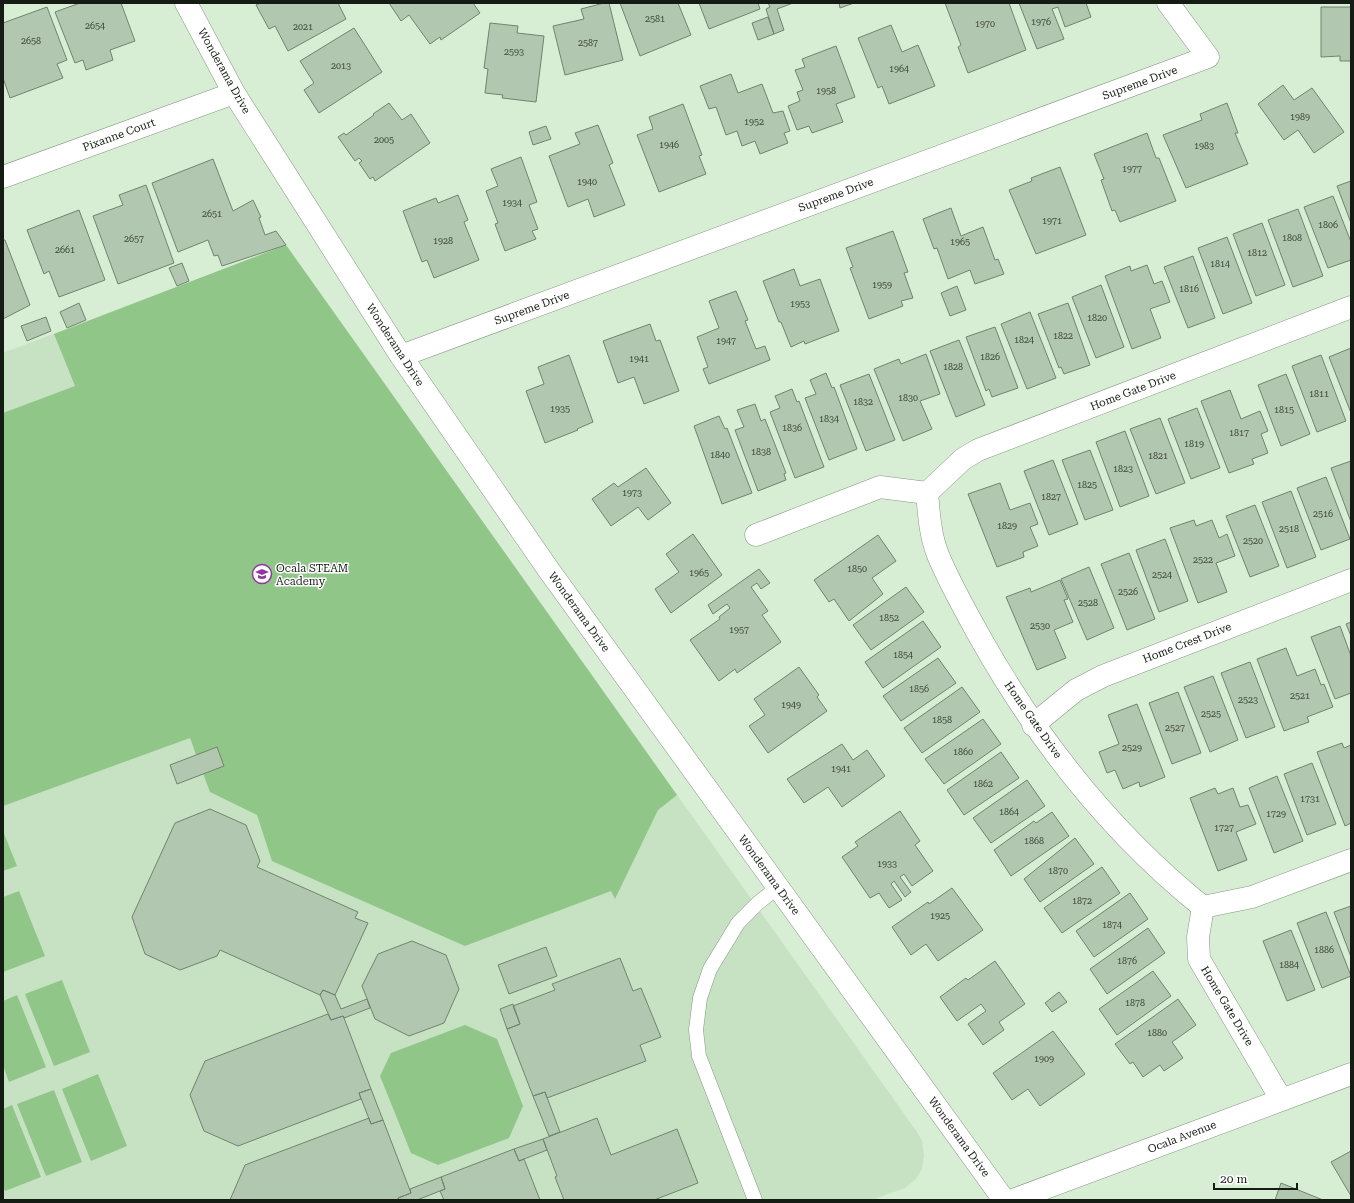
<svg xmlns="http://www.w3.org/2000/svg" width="1354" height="1203" font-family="'Roboto Serif',serif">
<rect width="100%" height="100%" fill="#d7edd4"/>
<path fill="#c7e1c3" d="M286,245L917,1132L922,1141L924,1155L922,1169L916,1179L905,1188L872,1200H3V353Z"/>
<path fill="#90c688" d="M286,245L677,795L658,810L615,899L611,891L465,946L272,861L257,815L210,792L190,738L3,806V413L75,386L54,334Z
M3,831L17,866L3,871Z
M19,891L45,956L3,972V897Z
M62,980L90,1052L54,1066L25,994Z
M17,995L46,1067L9,1082L3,1065V1001Z
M465,1025L497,1039L523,1106L509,1138L438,1165L411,1153L380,1076L391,1053Z
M98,1074L127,1146L91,1161L62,1089Z
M54,1090L82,1162L46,1176L17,1104Z
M12,1105L41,1177L5,1191L3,1187V1109Z"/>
<path fill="#b2c7af" stroke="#71846e" d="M80,3H121L135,41L110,50L113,60L86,70L83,60L75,63L55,12Z
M260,3H338L346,19L288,51L275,26L269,29L256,5Z
M389,3H473L480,13L441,40L440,37L430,44L409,15L401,21Z
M604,3H609L623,60L565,75L553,26L584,19L581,9Z
M620,3H678L691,35L640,56Z
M699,3H758L760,9L709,29Z
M768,3H793L777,9L784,30L774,34L766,9L770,7Z
M839,3H854L840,8Z
M945,3H1009L1026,50L968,73L958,47L961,45Z
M1019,3H1086L1091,17L1065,27L1058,7L1052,9L1064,39L1037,49Z
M47,7L67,60L57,64L63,78L10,98L3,78V23Z
M1321,7H1351V61H1340V56L1321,57Z
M768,17L774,34L758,40L752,23Z
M490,23L518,26L517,33L544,36L536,102L502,98L503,95L485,93L488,69L484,68Z
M891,25L902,52L918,45L935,86L889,104L882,86L878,88L858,38Z
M354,28L382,72L319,113L304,90L314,83L300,61Z
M836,46L855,97L836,104L843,122L812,133L809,126L797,130L788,106L800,101L797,92L803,90L795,70L805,67L802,59Z
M731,74L738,93L762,84L773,113L783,111L790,131L784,133L788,143L760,154L755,141L742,146L737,131L726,135L716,107L709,109L700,86Z
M1283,85L1294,100L1312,88L1344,132L1314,153L1298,130L1284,140L1258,104Z
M389,103L402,120L411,114L430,143L375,181L373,177L370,179L359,163L362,161L359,158L355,161L338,137L344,133L346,135L374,115L373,114Z
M1227,103L1238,133H1235L1248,164L1186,188L1163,135L1202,120L1200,114Z
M683,104L702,155L699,156L706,174L659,192L637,135L653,129L649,117Z
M598,125L613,163L609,165L625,205L594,217L588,199L568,207L549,156L580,144L575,133Z
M546,126L551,139L533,145L529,132Z
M1147,133L1156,158H1159L1176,201L1120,222L1115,210L1112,211L1101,180L1104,179L1094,154Z
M521,157L537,202L529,205L538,229L532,231L536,239L505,251L495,224L498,223L486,191L498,186L491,169Z
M213,159L233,211L253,200L261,217L259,218L265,235L276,231L286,245L222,266L218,255L214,256L208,240L178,252L152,183Z
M1060,167L1086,235L1036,254L1009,190L1032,181L1031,178Z
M1351,181V223L1337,186Z
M146,185L174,263L118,284L93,216L123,205L119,195Z
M458,195L468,220L464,222L479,260L434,278L427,260L422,262L403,211L436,198L438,203Z
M1333,196L1351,242V260L1328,268L1304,207Z
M951,208L961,236L983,227L995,260L998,259L1004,274L975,284L970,270L948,279L937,248L934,249L923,219Z
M1298,209L1323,276L1293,287L1268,220Z
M79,210L105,280L59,297L49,271L44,274L27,230Z
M1262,223L1285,285L1256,296L1233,234Z
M893,231L908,272L904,273L913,298L901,301L903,306L869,319L850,268L853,267L846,248Z
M1227,237L1252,303L1223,314L1198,248Z
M3,240H5L30,305L3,319Z
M1193,256L1215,318L1188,328L1164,267Z
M182,263L189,281L177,286L169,268Z
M1147,265L1154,284L1162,281L1170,302L1150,309L1161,338L1132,349L1105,276L1130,266L1131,271Z
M794,269L800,286L820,279L839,331L805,344L804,341L791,347L781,322H779L763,281Z
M1101,285L1124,347L1096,358L1072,297Z
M957,286L966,310L950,316L941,293Z
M736,291L748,320L745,321L756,349L765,346L770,360L709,384L703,369L708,367L697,337L719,328L709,301Z
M79,303L86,320L67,328L60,312Z
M1068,303L1090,365L1064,374L1061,367L1059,368L1038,314Z
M1030,312L1056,378L1027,389L1001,324Z
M46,317L51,331L27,341L21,326Z
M650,324L656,341L660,340L679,391L644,404L634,377L618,383L603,341Z
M995,327L1018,388L992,397L989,389L986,391L966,337Z
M959,340L985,405L956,417L930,351Z
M1351,348V413L1329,357Z
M926,354L940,394L920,401L932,429L903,441L874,369L899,359L901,364Z
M569,355L593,422L577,429L578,430L545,443L526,391L544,384L538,367Z
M1321,355L1346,421L1317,432L1292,366Z
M826,373L832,388L834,387L857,449L829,460L805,398L816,394L810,380Z
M869,374L895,440L866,451L840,385Z
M1286,374L1310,434L1281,446L1258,385Z
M792,389L797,402L799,401L824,467L795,478L770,412L780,408L775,396Z
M1230,390L1241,419L1260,411L1268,431L1261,434L1268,453L1252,459L1254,464L1229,473L1201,401Z
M755,404L761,421L765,419L786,473L784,474L786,480L758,491L735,430L744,427L737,410Z
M1197,408L1220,468L1191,479L1168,419Z
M719,416L725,429L727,428L752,493L722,504L694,426Z
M1160,418L1185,483L1156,494L1130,429Z
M1125,431L1149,496L1120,507L1096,442Z
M1090,450L1113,510L1085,520L1062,460Z
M1053,460L1078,524L1049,535L1024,471Z
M1351,461V522L1331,468Z
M646,468L671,503L648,520L638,507L611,526L592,499L614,483L618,487Z
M1326,477L1350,539L1321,550L1297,488Z
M1000,483L1010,510L1030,503L1038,524L1030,527L1038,546L1023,552L1024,557L997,567L968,494Z
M1291,491L1316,557L1287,568L1262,502Z
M1255,505L1279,566L1250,577L1226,516Z
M1194,520L1196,526L1212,520L1219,538L1227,534L1235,556L1216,563L1227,592L1198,603L1170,528Z
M693,534L722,575L671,613L655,589L679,572L666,554Z
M878,535L896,561L872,578L883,594L849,621L834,599L829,602L814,580Z
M1165,539L1188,601L1159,612L1136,550Z
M1129,553L1155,619L1127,630L1101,564Z
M1089,567L1114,628L1087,640L1061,579Z
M759,569L770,583L761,589L757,583L751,587L768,611L762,615L781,642L737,673L735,669L719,681L690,640L720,619L719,617L730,608L727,604L713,614L708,605Z
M1060,580L1068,599L1064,600L1073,622L1054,630L1066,658L1037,670L1006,597L1030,588L1031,592Z
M906,587L924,612L871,650L853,625Z
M923,621L941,647L883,688L865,662Z
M1351,622V636L1346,624Z
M1340,626L1351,656V693L1335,699L1311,637Z
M1286,648L1297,676L1315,669L1321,685L1324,684L1333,707L1307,717L1309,722L1284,731L1257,659Z
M938,658L956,683L901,721L883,696Z
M1250,662L1275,727L1246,738L1221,673Z
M799,667L819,695L817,697L827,711L768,753L749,726L765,715L754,699Z
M1213,676L1238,740L1210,752L1184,687Z
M962,687L980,712L922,753L904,728Z
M1178,692L1201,753L1172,764L1149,703Z
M1137,704L1165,777L1140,787L1139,782L1123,789L1115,770L1107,773L1099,752L1119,744L1108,715Z
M983,719L1001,744L944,784L925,759Z
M1342,743L1344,748L1351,745V823L1345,826L1317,752Z
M842,744L853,760L867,750L885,776L842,807L828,787L804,803L787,779Z
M217,747L224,766L177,784L170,765Z
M1001,752L1019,778L964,815L947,790Z
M1312,763L1336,824L1307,835L1284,774Z
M1277,776L1303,841L1274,853L1249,788Z
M1027,780L1045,806L991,843L973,818Z
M1215,788L1218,794L1233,788L1240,807L1248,805L1256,824L1236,832L1247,860L1218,871L1190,798Z
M210,809L246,825L260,861L257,867L358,912L355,918L368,923L335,995L323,990L320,995L220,950L217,956L180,970L145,954L132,917L175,823Z
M900,811L920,841L915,845L933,871L912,886L904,874L900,877L911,892L905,897L894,881L891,884L902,900L889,908L879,893L870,898L842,857L858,846L855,842Z
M1052,812L1069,836L1011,876L994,850L1034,821L1036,823Z
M1075,838L1094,864L1040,902L1024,879Z
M1102,867L1120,893L1062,933L1044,908Z
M952,888L983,930L938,961L926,944L911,955L892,927L928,902L929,904Z
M1130,893L1148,919L1094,957L1076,931Z
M1351,906V957L1334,912Z
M1326,912L1351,976L1322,988L1297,923Z
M1148,928L1165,953L1107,994L1090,969Z
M1291,930L1315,990L1287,1001L1263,941Z
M412,941L446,955L459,989L444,1023L409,1036L375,1019L362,986L378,954Z
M546,947L557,976L509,994L498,965Z
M620,958L633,991L641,988L661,1037L640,1045L646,1061L547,1098L545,1092L533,1096L507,1029L520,1024L513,1006L555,990L552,984Z
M995,961L1025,1004L999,1022L1004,1030L983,1045L968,1024L986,1011L981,1004L957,1021L940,997L966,978L968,980Z
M1153,971L1171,996L1117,1035L1099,1009Z
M323,990L335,995L341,1009L367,999L370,1008L344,1018L343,1016L331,1020L320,995Z
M1059,992L1067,1002L1052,1012L1045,1003Z
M1178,999L1196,1025L1172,1042L1183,1058L1164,1071L1160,1065L1143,1077L1133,1062L1130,1064L1115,1044Z
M513,1004L520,1024L507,1029L500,1009Z
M328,1014L331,1020L343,1016L344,1018L371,1089L359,1093L361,1099L238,1146L204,1131L190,1095L205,1061Z
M1053,1031L1085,1074L1040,1106L1028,1089L1012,1100L993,1073Z
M371,1089L383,1120L371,1124L359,1093Z
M545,1092L560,1132L549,1136L533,1096Z
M369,1118L371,1124L383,1120L411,1193L398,1198L399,1200H230L245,1165Z
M597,1118L611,1155L677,1129L698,1183L654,1200H564L555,1177L557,1176L543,1139Z
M543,1139L547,1150L519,1161L514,1149Z
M514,1149L519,1161L524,1159L540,1200H444L440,1191L445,1189L441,1177Z
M1351,1151V1196L1331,1162Z
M441,1177L445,1189L417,1200H399L398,1198L411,1193L410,1189Z
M1281,1183L1323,1200H1275Z"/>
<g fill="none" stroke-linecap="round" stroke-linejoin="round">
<defs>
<path id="lane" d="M755,1200L699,1056L696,1030L700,998L710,969L738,923L758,903L778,887"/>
<path id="street" d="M186,3L234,93L401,356L548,569L1004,1200
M3,177L234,93
M401,356L1208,57L1168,3
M927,493C929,514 930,535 938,555C950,584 966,612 981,639C1038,740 1112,834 1203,907L1198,937L1199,959L1281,1099
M927,493L963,459L978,450L1351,307
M756,535L880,487L927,493
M1033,725L1076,690L1103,676L1351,580
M1203,907L1252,897L1351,860"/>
<path id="secondary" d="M1013,1200L1351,1074"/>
</defs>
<use href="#lane" stroke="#859982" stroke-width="15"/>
<use href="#street" stroke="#859982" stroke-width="23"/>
<use href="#secondary" stroke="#859982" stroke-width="23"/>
<use href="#lane" stroke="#fff" stroke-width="14"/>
<use href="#street" stroke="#fff" stroke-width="22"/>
<use href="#secondary" stroke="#fff" stroke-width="22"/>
</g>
<defs>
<symbol id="school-ring" viewBox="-11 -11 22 22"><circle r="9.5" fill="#fff" stroke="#9136a1" stroke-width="1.5"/><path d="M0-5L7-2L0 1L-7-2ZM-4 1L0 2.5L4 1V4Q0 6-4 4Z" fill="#9136a1"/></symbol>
</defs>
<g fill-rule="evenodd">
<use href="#school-ring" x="251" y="563" width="22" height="22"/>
</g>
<g text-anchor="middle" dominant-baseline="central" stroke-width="3" stroke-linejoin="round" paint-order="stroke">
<g font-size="9" fill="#3c473a">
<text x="655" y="19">2581</text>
<text x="1041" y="22">1976</text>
<text x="985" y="24">1970</text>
<text x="95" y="26">2654</text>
<text x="303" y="27">2021</text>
<text x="31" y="41">2658</text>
<text x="588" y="43">2587</text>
<text x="514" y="52">2593</text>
<text x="341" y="66">2013</text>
<text x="899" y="69">1964</text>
<text x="826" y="91">1958</text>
<text x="1300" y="117">1989</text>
<text x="754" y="122">1952</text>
<text x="384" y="140">2005</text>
<text x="669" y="145">1946</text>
<text x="1204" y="146">1983</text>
<text x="1132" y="169">1977</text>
<text x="587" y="182">1940</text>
<text x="512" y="203">1934</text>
<text x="212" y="214">2651</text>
<text x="1052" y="221">1971</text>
<text x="1328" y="225">1806</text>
<text x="1292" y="238">1808</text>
<text x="134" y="239">2657</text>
<text x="443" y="241">1928</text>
<text x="960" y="242">1965</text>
<text x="65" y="250">2661</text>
<text x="1257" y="253">1812</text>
<text x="1220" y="264">1814</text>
<text x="882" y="285">1959</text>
<text x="1189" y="289">1816</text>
<text x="800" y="304">1953</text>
<text x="1097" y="318">1820</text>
<text x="1063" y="336">1822</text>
<text x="1024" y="340">1824</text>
<text x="726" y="341">1947</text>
<text x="990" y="357">1826</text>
<text x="639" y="359">1941</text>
<text x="953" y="367">1828</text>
<text x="1319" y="394">1811</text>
<text x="908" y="398">1830</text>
<text x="863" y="402">1832</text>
<text x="560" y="409">1935</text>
<text x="1284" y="410">1815</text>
<text x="829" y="419">1834</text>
<text x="792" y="428">1836</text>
<text x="1239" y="433">1817</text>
<text x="1194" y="444">1819</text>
<text x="761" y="452">1838</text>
<text x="720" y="455">1840</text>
<text x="1158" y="456">1821</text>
<text x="1123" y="469">1823</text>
<text x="1087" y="485">1825</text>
<text x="632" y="493">1973</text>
<text x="1051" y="497">1827</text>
<text x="1323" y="514">2516</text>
<text x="1007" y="526">1829</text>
<text x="1289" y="529">2518</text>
<text x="1253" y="541">2520</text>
<text x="1203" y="560">2522</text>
<text x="857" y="569">1850</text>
<text x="699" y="573">1965</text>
<text x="1162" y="575">2524</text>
<text x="1128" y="592">2526</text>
<text x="1088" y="603">2528</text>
<text x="889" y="618">1852</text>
<text x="1040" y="626">2530</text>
<text x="739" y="630">1957</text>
<text x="903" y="655">1854</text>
<text x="919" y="689">1856</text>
<text x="1300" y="696">2521</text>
<text x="1248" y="700">2523</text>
<text x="791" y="705">1949</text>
<text x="1211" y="714">2525</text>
<text x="942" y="720">1858</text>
<text x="1175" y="728">2527</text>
<text x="1132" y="748">2529</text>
<text x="963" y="752">1860</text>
<text x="841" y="769">1941</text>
<text x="983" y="784">1862</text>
<text x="1310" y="799">1731</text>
<text x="1009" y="812">1864</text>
<text x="1276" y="814">1729</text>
<text x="1224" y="828">1727</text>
<text x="1034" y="841">1868</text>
<text x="887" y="864">1933</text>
<text x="1058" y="871">1870</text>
<text x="1082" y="901">1872</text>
<text x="940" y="916">1925</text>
<text x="1112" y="925">1874</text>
<text x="1324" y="950">1886</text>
<text x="1127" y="961">1876</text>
<text x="1289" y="965">1884</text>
<text x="1135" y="1003">1878</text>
<text x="1157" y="1033">1880</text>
<text x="1044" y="1059">1909</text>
</g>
<g font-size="11" fill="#141c13" stroke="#fff">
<text transform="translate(224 71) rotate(61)">Wonderama Drive</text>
<text transform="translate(1140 83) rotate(-20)">Supreme Drive</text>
<text transform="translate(119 135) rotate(-20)">Pixanne Court</text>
<text transform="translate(836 195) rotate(-20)">Supreme Drive</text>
<text transform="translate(532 308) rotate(-20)">Supreme Drive</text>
<text transform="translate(395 345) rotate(57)">Wonderama Drive</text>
<text transform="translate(1133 391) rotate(-21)">Home Gate Drive</text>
<text transform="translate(579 612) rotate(54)">Wonderama Drive</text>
<text transform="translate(1187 643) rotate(-21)">Home Crest Drive</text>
<text transform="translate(1033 720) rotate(55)">Home Gate Drive</text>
<text transform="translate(769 875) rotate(54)">Wonderama Drive</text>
<text transform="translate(1227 1006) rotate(59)">Home Gate Drive</text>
<text transform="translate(959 1137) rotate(54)">Wonderama Drive</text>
<text transform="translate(1182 1137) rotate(-21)">Ocala Avenue</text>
</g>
<g font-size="11" fill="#141c13" stroke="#fff" text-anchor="start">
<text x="276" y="568">Ocala STEAM<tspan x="276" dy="13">Academy</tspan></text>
</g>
</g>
<rect width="1354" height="1203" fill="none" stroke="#141c13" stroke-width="8"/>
<path d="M1214 1183v6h83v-6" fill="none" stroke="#141c13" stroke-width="2"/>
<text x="1220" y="1183" font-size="12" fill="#141c13" stroke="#ffffff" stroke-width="3" paint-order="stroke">20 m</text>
</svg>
